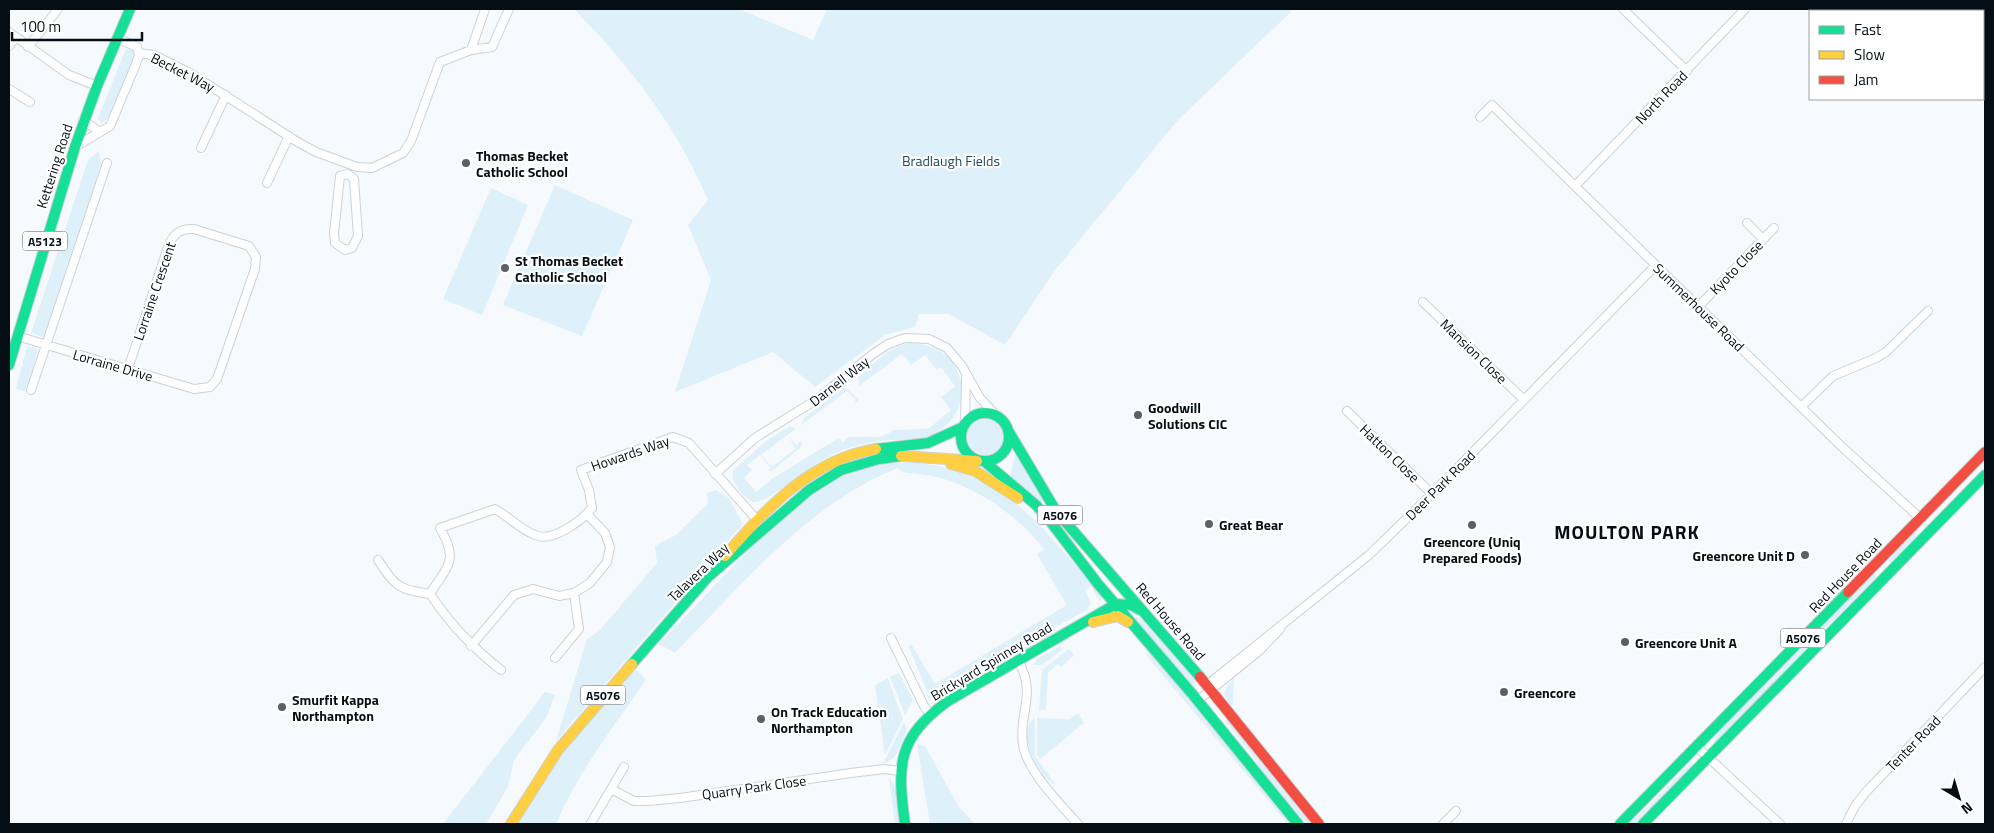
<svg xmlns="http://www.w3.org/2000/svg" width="1994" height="833" font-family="'Titillium Web',sans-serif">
<rect width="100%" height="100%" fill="#f7fafc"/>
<path fill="#def0fa" d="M574,9H739L813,40L827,9H1294L1178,120L1056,269L1005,345L949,314H919L915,327L885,335L815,387L773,352L675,392L711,280L688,225L708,200C700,183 692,165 682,148C654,97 614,50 574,9Z
M126,49L137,51L107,119L101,124L98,118Z
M99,151L101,165L45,338L31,333L88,160Z
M555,185L633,220L582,336L503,305Z
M491,188L528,205L482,315L443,299Z
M911,343C926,344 941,348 951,360C973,388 960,425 927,437C917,441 904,439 893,440C869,441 845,447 824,459C807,468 769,503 753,502C743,496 730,483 733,470L766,441L790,426L795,429L761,455L772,467L795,449L789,436L796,445L802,440L801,447L772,471L768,470L771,468L760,455L747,465L752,470L744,478L756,492L773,478L839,438L843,442L849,437H880L895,430L928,429L951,410L941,397L955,386L941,367L937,370L925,355L911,365L902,354L859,386L858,377C876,362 886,347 911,343Z
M27,346L38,349L27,392L16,389Z
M845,387L859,400L854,404L856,400L847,391L801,425L804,418Z
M967 437a18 18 0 1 1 36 0a18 18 0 1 1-36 0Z
M1016,450L1043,499L1039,503L1010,477Z
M889,463H917L940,466L974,478L993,488L1017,504L1040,525L1102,595L1100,602L1091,586L1085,590L1091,603L1087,610L1028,642L1008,657L928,694L909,647L911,644L935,684L1067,605L1037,554L1044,549C1019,518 983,491 944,479C931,475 916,474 902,472L898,468C809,503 741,586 675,653L659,644L745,554L803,499L840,475Z
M716,490L729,498L743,524L556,741L587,639L599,631L657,563L655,546L676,535L708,503L707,493Z
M1917,530L1913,542L1891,563L1887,560Z
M1874,573L1876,577L1714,744L1717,733Z
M1137,617L1143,621L1195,681L1194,684L1188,682L1134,618Z
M1050,632L1052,634C1031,646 946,708 926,697L979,676L1010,659L1029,643Z
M1060,646L1063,649L1042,665H1033L1037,659Z
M1069,649L1074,655L1061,667L1058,664L1048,672L1046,710H1039L1042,670Z
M1149,653L1187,695L1291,824H1288L1146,655Z
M634,667L646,680C614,726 578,772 556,824H518L558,759Z
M899,673L913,700L905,715L890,677Z
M888,678L903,719L885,755L875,685Z
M1234,678L1233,704L1230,707L1224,694L1227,686Z
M545,692L555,695L546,718L514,760L508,787L486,824H443Z
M1078,713L1084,723L1040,759L1037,755V718L1069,719Z
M1035,718V756L1056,785C1039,778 1014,731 1035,718Z
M1227,719L1312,824H1305L1263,773L1251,753L1225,721Z
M904,722L907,730C900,746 897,766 876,763L884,762Z
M917,744L925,746L959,807L975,824H930Z
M1691,763L1693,765L1635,824H1628L1645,810Z
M889,777C898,787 900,810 898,823L895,824Z"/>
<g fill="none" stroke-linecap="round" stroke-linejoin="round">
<defs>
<path id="street" d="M1623,9L1687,71
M9,32L69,75L97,86
M9,46L16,37
M28,47L58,9
M471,50L485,9
M139,53L154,55L190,73L296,141L316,152L357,167L372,168L403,153L411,141L440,62L471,50L492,47L509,9
M9,89L30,102
M1480,117L1492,105L1840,445L1920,518
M83,120L100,132
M75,147L110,126L136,64L139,55L137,47L117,38
M201,148L226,95
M348,174L354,179L358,236L352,248L345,250L335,243L334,233L340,176Z
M267,183L289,136
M1576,185L1745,9
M1747,223L1763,239
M1423,302L1524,400
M1699,306L1774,228
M17,336L194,389L210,387L217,379L255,269L256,257L249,246L194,229C180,228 173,234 168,247L128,369
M31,390L107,163
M1801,407L1833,376L1876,358L1886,352L1928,311
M1347,411L1432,494
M965,423L966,376
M715,474L755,438L819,398L873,354L888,344L905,338L929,339L947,348L962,366L980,398L997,416
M378,560C396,587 397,589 430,594C448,565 459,561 440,528L495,509C509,517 520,529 535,535C553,543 582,520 592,508L589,490L581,470L673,437L689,443L757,520
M430,594C451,625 472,647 501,670
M891,638L924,706L930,714
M471,646L514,595L533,589L559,596L574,593L590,583L607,562L610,547L605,533L587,514
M555,658L579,629L574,593
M1019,662C1037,696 1018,713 1023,745C1027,771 1061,805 1078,824
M1207,685L1369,555L1432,494L1656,265
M1197,701L1259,651L1280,629
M1696,746L1780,824
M611,789L634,801H648L680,798L851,773L884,769L900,771
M591,823L624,767
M1443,824L1456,811
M1846,824L1855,806L1866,792L1985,667"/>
<path id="fast" d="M9,365L75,147L97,86L130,9
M961 437a24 24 0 1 1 48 0a24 24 0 1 1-48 0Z
M1009,432L1056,511L1200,677
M876,449L928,443L963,427
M985,462L1036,505L1050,521L1098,584L1194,696L1298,824
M632,664L708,577L809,490L841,470L879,459L901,456
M905,824C897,765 897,738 948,701L1116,604L1131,605L1140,610
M1620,824L1848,592
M1643,824L1985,475"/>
<path id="slow" d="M901,456L977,461
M951,464L975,471L1018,498
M725,556C765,509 812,459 876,449
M1093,622L1118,616L1128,622
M511,824L558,750L632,664"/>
<path id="jam" d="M1848,592L1985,452
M1200,677L1319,824"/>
</defs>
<use href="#street" stroke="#ccd2d7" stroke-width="10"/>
<use href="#fast" stroke="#ccd2d7" stroke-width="12"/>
<use href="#slow" stroke="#ccd2d7" stroke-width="12"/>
<use href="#jam" stroke="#ccd2d7" stroke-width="12"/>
<use href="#street" stroke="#fefeff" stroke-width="8"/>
<use href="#fast" stroke="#16e098" stroke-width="10"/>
<use href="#slow" stroke="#ffcf43" stroke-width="10"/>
<use href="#jam" stroke="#f24e42" stroke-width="10"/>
</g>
<g fill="#5a6165" stroke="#fff" stroke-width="2">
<circle cx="466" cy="163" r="5"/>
<circle cx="505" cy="268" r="5"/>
<circle cx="1138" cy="415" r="5"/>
<circle cx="1209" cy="524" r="5"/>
<circle cx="1472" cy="525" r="5"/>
<circle cx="1805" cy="555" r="5"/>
<circle cx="1625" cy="642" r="5"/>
<circle cx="1504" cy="692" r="5"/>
<circle cx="282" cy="707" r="5"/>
<circle cx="761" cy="719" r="5"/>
</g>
<g text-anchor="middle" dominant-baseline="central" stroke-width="4.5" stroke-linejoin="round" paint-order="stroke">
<g fill="#fff" stroke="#50565a" stroke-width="1">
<rect x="22.5" y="231.5" width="45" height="19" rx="4"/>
<rect x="1037.5" y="505.5" width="45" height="19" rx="4"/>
<rect x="1780.5" y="628.5" width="45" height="19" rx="4"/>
<rect x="580.5" y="685.5" width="45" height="19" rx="4"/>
</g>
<g font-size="12" font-weight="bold" fill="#050e14">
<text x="45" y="241">A5123</text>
<text x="1060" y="515">A5076</text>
<text x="1803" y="638">A5076</text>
<text x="603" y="695">A5076</text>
</g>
<g font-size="14" fill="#050e14" stroke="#fff">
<text transform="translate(183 72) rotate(27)">Becket Way</text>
<text transform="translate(1661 97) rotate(-46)">North Road</text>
<text transform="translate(54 166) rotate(-72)">Kettering Road</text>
<text transform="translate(1736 267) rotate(-46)">Kyoto Close</text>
<text transform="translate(154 291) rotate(-71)">Lorraine Crescent</text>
<text transform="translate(1699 307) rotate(44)">Summerhouse Road</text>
<text transform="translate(1474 351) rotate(44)">Mansion Close</text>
<text transform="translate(113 365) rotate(16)">Lorraine Drive</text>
<text transform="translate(839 381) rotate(-38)">Darnell Way</text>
<text transform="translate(630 453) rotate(-19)">Howards Way</text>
<text transform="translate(1390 453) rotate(44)">Hatton Close</text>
<text transform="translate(1440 485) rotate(-45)">Deer Park Road</text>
<text transform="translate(698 572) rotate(-44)">Talavera Way</text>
<text transform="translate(1845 575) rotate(-46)">Red House Road</text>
<text transform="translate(1171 621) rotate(49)">Red House Road</text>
<text transform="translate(991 661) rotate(-31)">Brickyard Spinney Road</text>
<text transform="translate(1913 743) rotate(-46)">Tenter Road</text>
<text transform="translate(754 787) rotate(-8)">Quarry Park Close</text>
</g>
<g font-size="14" font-weight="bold" fill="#050e14" stroke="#fff" text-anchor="start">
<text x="476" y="155">Thomas Becket<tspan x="476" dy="16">Catholic School</tspan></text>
<text x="515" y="260">St Thomas Becket<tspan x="515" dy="16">Catholic School</tspan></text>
<text x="1148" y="407">Goodwill<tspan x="1148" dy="16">Solutions CIC</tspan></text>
<text x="1219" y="524">Great Bear</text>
<text x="1472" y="541" text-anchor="middle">Greencore (Uniq<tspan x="1472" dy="16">Prepared Foods)</tspan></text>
<text x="1795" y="555" text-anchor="end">Greencore Unit D</text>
<text x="1635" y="642">Greencore Unit A</text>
<text x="1514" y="692">Greencore</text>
<text x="292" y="699">Smurfit Kappa<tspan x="292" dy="16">Northampton</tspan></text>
<text x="771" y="711">On Track Education<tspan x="771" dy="16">Northampton</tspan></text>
</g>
<g font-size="14" fill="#22495d" stroke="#fff">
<text x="951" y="160">Bradlaugh Fields</text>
</g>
<g font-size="19" font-weight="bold" letter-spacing="1" fill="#050e14" stroke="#fff">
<text x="1627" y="531">MOULTON PARK</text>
</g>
</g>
<rect width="1994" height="833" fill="none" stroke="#050e14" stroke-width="20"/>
<rect x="1809" y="10" width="175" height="90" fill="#ffffff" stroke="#9b9fa1"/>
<rect x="1819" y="26" width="25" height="8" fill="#16e098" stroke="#9b9fa1"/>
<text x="1854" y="35" font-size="15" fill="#050e14">Fast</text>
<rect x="1819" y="51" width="25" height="8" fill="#ffcf43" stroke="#9b9fa1"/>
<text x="1854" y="60" font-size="15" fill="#050e14">Slow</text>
<rect x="1819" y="76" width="25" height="8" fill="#f24e42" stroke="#9b9fa1"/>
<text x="1854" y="85" font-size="15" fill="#050e14">Jam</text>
<g transform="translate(1959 798) rotate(142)" stroke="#ffffff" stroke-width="4" paint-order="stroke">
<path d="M0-4L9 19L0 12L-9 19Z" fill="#050e14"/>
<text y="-8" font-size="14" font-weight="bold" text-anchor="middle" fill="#050e14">N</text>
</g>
<path d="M12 32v8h130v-8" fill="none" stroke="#050e14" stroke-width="2.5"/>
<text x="20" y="32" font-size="15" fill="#050e14" stroke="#ffffff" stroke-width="4" paint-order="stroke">100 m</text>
</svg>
